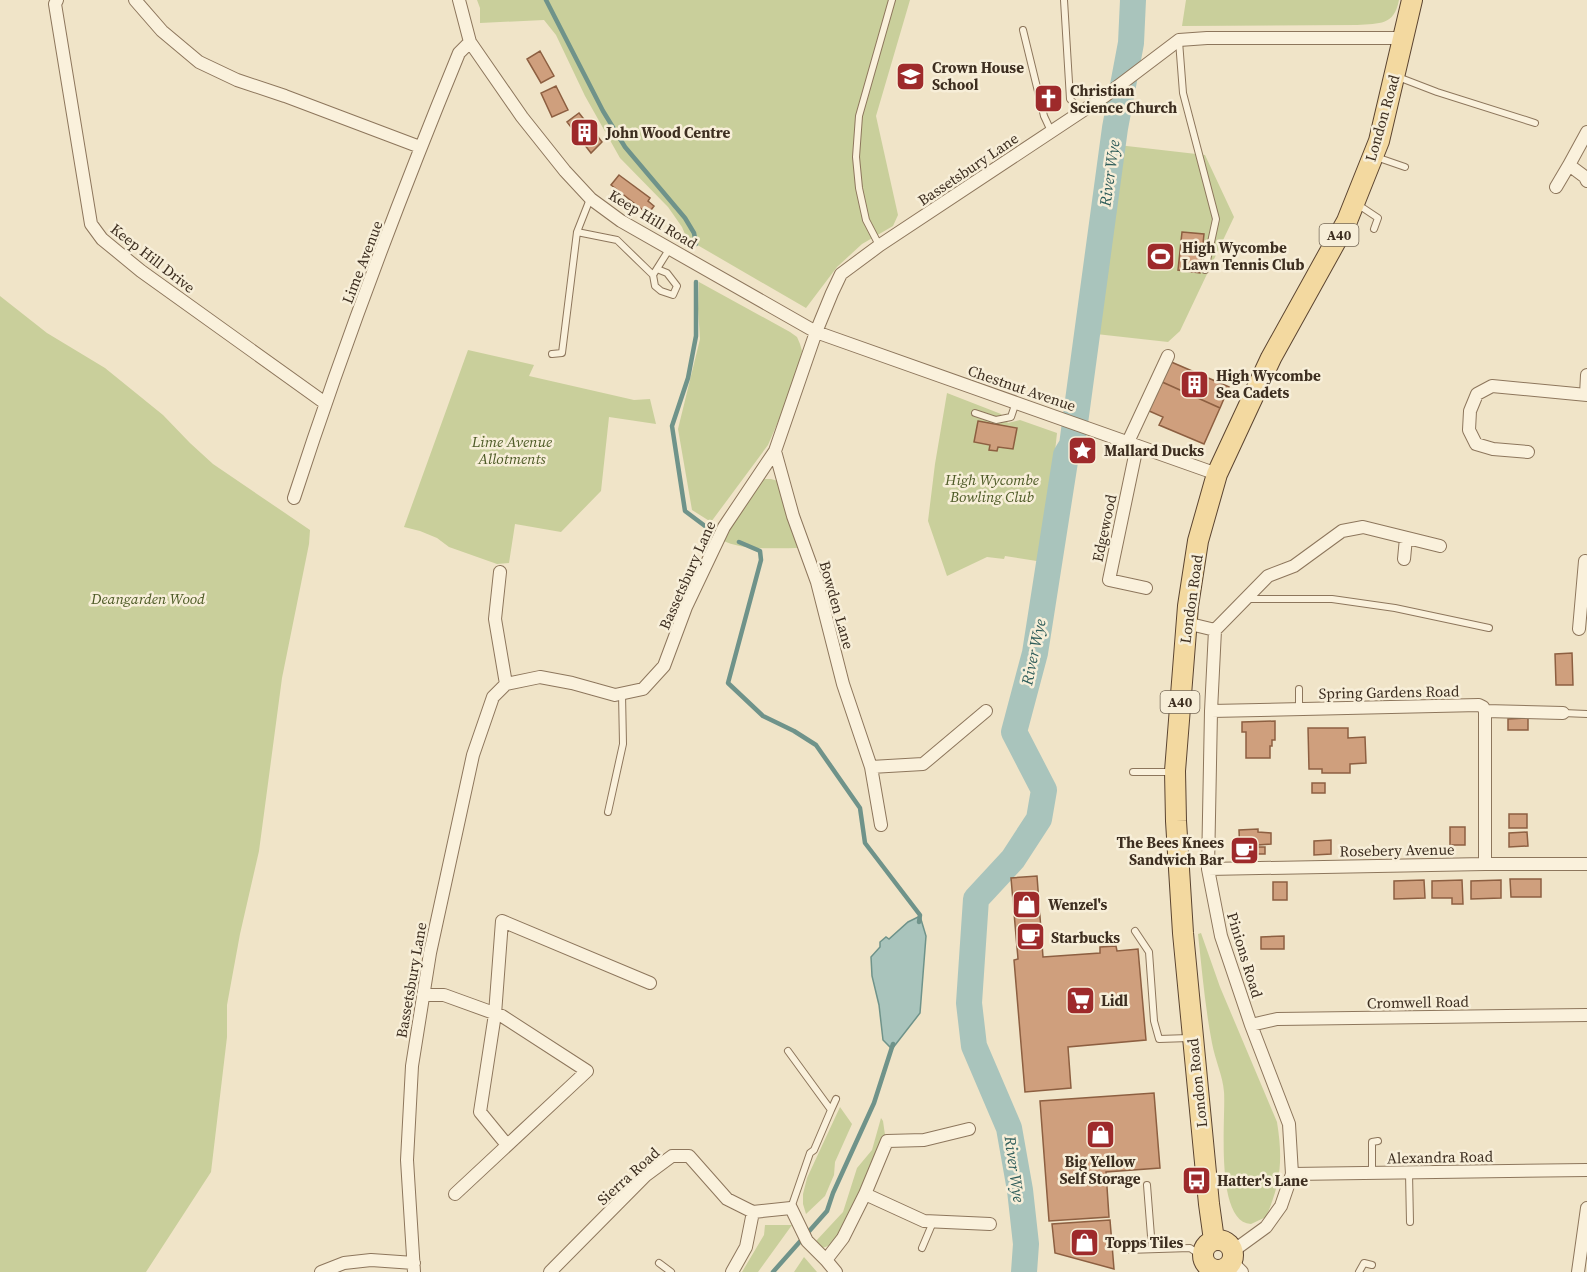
<svg xmlns="http://www.w3.org/2000/svg" width="1587" height="1272" font-family="'Source Serif 4',serif">
<rect width="100%" height="100%" fill="#f0e4c8"/>
<path fill="#c9cf9b" d="M477,0H910L876,116L898,215L893,226L862,244L837,267L806,308L687,239L682,227L668,207L620,158L585,96L556,35L544,20L480,23V8Z
M1186,0H1399C1394,26 1380,23 1357,25L1182,26Z
M1118,145L1205,155L1234,217L1180,331L1168,342L1096,334Z
M699,282L790,332L797,337L800,344L802,351L792,389L768,445L711,522L692,510L678,429L700,339L698,309Z
M0,296L47,333L105,368L163,415L190,443L213,464L310,530L309,544L282,678L259,851L240,934L227,1005V1037L211,1172L146,1272H0Z
M468,350L534,365L529,376L634,400L650,399L656,424L609,417L601,491L561,532L515,524L509,563L497,564L449,547L437,538L420,531L404,527Z
M947,393L1001,414L1008,423L1020,420L1057,433L1043,562L1005,556L1004,559L987,557L947,576L928,521L935,464Z
M763,479H771L778,481L801,548C779,548 741,551 722,540Z
M1201,933L1220,987L1277,1122C1283,1159 1281,1183 1266,1217L1251,1224C1214,1222 1226,1117 1224,1092C1223,1076 1215,1060 1212,1043C1205,1007 1202,970 1198,934Z
M840,1107L852,1124L835,1162L834,1175L825,1196L806,1214L803,1204V1194L807,1178Z
M881,1118L883,1121L886,1142L840,1238C832,1243 826,1250 817,1247L816,1241L843,1212L857,1168L872,1150Z
M765,1225H792L758,1272H742L764,1235Z
M804,1257L817,1272H794Z"/>
<path fill="#a9c4bc" stroke="#6f938a" stroke-width="1.5" d="M920,916L926,936L920,1013L892,1049L883,1040L879,1005L872,976L871,957L880,947V942L886,937L889,939L908,922Z"/>
<g fill="none" stroke-linecap="round" stroke-linejoin="round">
<path stroke="#6f938a" stroke-width="4.5" d="M546,0L603,111L625,147L685,218L694,233L696,244
M696,282V336L688,378L672,426L685,511L705,526L716,531
M739,542L760,551L761,560L728,683L763,716L794,731L816,745L860,808L865,843L920,915L919,922
M773,1272L827,1211L833,1193L874,1103L893,1044"/>
<path stroke="#a9c4bc" stroke-width="26" d="M1024,1272L1026,1244L1020,1190L1009,1128L974,1046L969,1003L976,899L1013,859L1039,819L1044,790L1014,732L1035,653L1066,455L1072,445L1115,128L1131,43L1133,0"/>
</g>
<path fill="#cf9f7d" stroke="#8d5f41" stroke-width="1.5" d="M540,51L554,76L541,83L527,59Z
M556,86L568,110L552,117L541,93Z
M579,113L602,142L591,153L567,122Z
M619,175L650,198L648,201L654,206L648,214L611,185Z
M1182,232L1204,234L1200,273L1178,270Z
M1169,361L1229,387L1220,408L1160,381Z
M1160,381L1220,408L1204,444L1159,425L1163,417L1147,410Z
M978,421L1017,428L1013,449L998,447L997,451L989,450L990,445L974,442Z
M1572,653L1573,685H1556L1555,654Z
M1528,718V730H1508V719Z
M1275,721V740H1272V746H1270V758H1246V732H1242V722Z
M1308,728H1348V738L1365,737L1366,763L1350,764V773H1322V769H1309Z
M1312,783H1325V793H1312Z
M1509,814H1527V828H1509Z
M1450,827H1465V845H1450Z
M1258,829V832L1271,833V844L1258,845V847H1265V854H1240L1239,830Z
M1527,832L1528,846L1509,847V833Z
M1331,840V854L1314,855V841Z
M1037,876L1043,957L1100,953V947L1116,946L1117,951L1138,949L1146,1040L1068,1047L1071,1088L1025,1092L1014,960L1018,959L1011,878Z
M1510,879H1541V897H1511Z
M1424,880L1425,898L1394,899V881Z
M1462,880L1463,904H1452V898H1432V881Z
M1501,880V898L1471,899V881Z
M1273,882H1287V900H1273Z
M1284,936V949H1261V937Z
M1154,1093L1160,1168L1106,1172L1109,1217L1049,1221L1040,1101Z
M1110,1220L1114,1269L1055,1253L1052,1224Z"/>
<g fill="none" stroke-linecap="round" stroke-linejoin="round">
<defs>
<path id="lane" d="M1064,0L1070,99L1081,111
M1023,30L1044,116L1051,131
M1179,41L1183,93L1216,219L1205,270
M1398,77L1437,92L1535,123
M1376,157L1405,167
M1357,204L1378,218L1374,229
M577,232L590,199
M879,245L866,220L859,188L856,157L859,116L892,0
M653,275L655,286L661,291L673,295L677,286L667,273L657,269
M552,354L562,353L577,232L617,240L653,275L670,248
M975,413L996,420L1011,417L1016,402
M1247,599H1332L1395,608L1489,628
M1299,689V709
M1563,713L1587,714
M1133,772H1172
M608,812L623,744L622,694
M1135,931L1149,952L1154,1021L1159,1039L1189,1038
M788,1051L831,1110L814,1150L810,1153L791,1208
M831,1110L836,1099
M1372,1173V1142L1378,1141
M1409,1173L1410,1222
M1147,1185L1152,1249
M922,1248L933,1222
M1127,1250L1190,1248L1203,1257
M659,1263L671,1272
M1359,1272L1364,1263L1372,1265"/>
<path id="street" d="M57,0L55,4L91,224L102,239L141,271L325,403
M135,0L162,31L199,62L237,80L285,96L420,147
M459,0L470,42L522,117L565,171L591,199L621,221L816,332L1217,474
M1587,132L1569,165L1585,177L1587,181
M1556,187L1569,165
M1586,395L1587,375
M1128,442L1168,356
M1137,446L1109,580L1146,588
M775,451L793,516L817,582L843,684L871,767L881,825
M1528,452L1493,449L1476,444L1469,430L1470,411L1477,394L1492,386L1587,395
M294,498C343,347 399,199 459,53L470,42
M1404,559L1406,538
M500,572L495,619L506,684
M1186,623L1215,630
M1579,629L1585,561
M1215,630L1211,711L1208,869L1221,936L1251,1025L1289,1124L1292,1174L1281,1206L1266,1227L1233,1251
M1215,630L1268,576L1294,566L1342,531L1363,527L1440,546
M1211,711L1479,705L1483,707L1485,711V864
M1485,711L1563,713
M871,767L923,764L986,711
M1208,869L1485,864H1587
M423,995H444L502,1016L587,1071L455,1194
M1251,1025L1277,1019L1587,1015
M507,1145L480,1112L495,1014L502,921L650,983
M1292,1174L1587,1170
M865,1194L887,1141L924,1140L969,1129
M826,1260L843,1238L865,1194L924,1221L990,1224
M1232,1262L1242,1272
M321,1272L344,1263L371,1260L414,1263
M414,1272L407,1160L412,1066L430,953L473,755L493,697L506,684L540,677L572,683L615,695L643,689L664,666L686,607L724,527L775,451L816,332L832,293L841,274L880,245L1105,96L1179,40L1207,38H1403
M550,1272L645,1176L672,1156H689L727,1199L753,1212L791,1208L807,1241L826,1260L836,1272
M732,1272L746,1247L753,1212
M1578,1272L1587,1208"/>
<path id="primary" d="M1203 1255a15 15 0 1 1 30 0a15 15 0 1 1-30 0Z
M1214,1240L1209,1204L1183,933L1176,821L1175,771L1188,606L1198,541L1217,474L1271,358L1347,221L1379,141L1412,0"/>
</defs>
<use href="#lane" stroke="#8d765c" stroke-width="8"/>
<use href="#street" stroke="#8d765c" stroke-width="14"/>
<use href="#primary" stroke="#5b4430" stroke-width="22"/>
<use href="#lane" stroke="#faf1dc" stroke-width="6"/>
<use href="#street" stroke="#faf1dc" stroke-width="12"/>
<use href="#primary" stroke="#f3d9a0" stroke-width="20"/>
</g>
<defs>
<symbol id="school-square" viewBox="-11 -11 22 22"><rect x="-9" y="-9" width="18" height="18" rx="4" fill="#9e2a2b" stroke="#f7eed8"/><path d="M0-5L7-2L0 1L-7-2ZM-4 1L0 2.5L4 1V4Q0 6-4 4Z" fill="#fff"/></symbol>
<symbol id="church-square" viewBox="-11 -11 22 22"><rect x="-9" y="-9" width="18" height="18" rx="4" fill="#9e2a2b" stroke="#f7eed8"/><path d="M-1.2-6h2.4v3.5h3.3v2.4h-3.3V6h-2.4V-.1h-3.3v-2.4h3.3Z" fill="#fff"/></symbol>
<symbol id="building-square" viewBox="-11 -11 22 22"><rect x="-9" y="-9" width="18" height="18" rx="4" fill="#9e2a2b" stroke="#f7eed8"/><path d="M-4-6H4V6H1V3H-1V6H-4ZM-2.5-4.3h1.7v1.8h-1.7ZM.8-4.3h1.7v1.8H.8ZM-2.5-1h1.7V.8h-1.7ZM.8-1h1.7V.8H.8Z" fill="#fff"/></symbol>
<symbol id="stadium-square" viewBox="-11 -11 22 22"><rect x="-9" y="-9" width="18" height="18" rx="4" fill="#9e2a2b" stroke="#f7eed8"/><path d="M0-5a6.5 5 0 1 0 0 10a6.5 5 0 1 0 0-10ZM-3.5-1.8h7v3.6h-7Z" fill="#fff"/></symbol>
<symbol id="sight-square" viewBox="-11 -11 22 22"><rect x="-9" y="-9" width="18" height="18" rx="4" fill="#9e2a2b" stroke="#f7eed8"/><path d="M0-6L1.8-2.2L6-1.7L2.9 1.2L3.7 5.4L0 3.3L-3.7 5.4L-2.9 1.2L-6-1.7L-1.8-2.2Z" fill="#fff"/></symbol>
<symbol id="cafe-square" viewBox="-11 -11 22 22"><rect x="-9" y="-9" width="18" height="18" rx="4" fill="#9e2a2b" stroke="#f7eed8"/><path d="M-5.5-4.5H6V0H3Q3 3.5 0 3.5H-2.5Q-5.5 3.5-5.5 0ZM3-3.2v2h1.7v-2ZM-6 4.5H4V6H-6Z" fill="#fff"/></symbol>
<symbol id="shop-square" viewBox="-11 -11 22 22"><rect x="-9" y="-9" width="18" height="18" rx="4" fill="#9e2a2b" stroke="#f7eed8"/><path d="M-5-2.5h2.3a2.7 3.5 0 0 1 5.4 0H5L5.5 6h-11ZM-1.5-2.5h3a1.5 2.3 0 0 0-3 0Z" fill="#fff"/></symbol>
<symbol id="supermarket-square" viewBox="-11 -11 22 22"><rect x="-9" y="-9" width="18" height="18" rx="4" fill="#9e2a2b" stroke="#f7eed8"/><path d="M-6-5.5h2.5l.6 2H6L4.5 2H-2.5L-4.4-4H-6ZM-1.5 3.2a1.3 1.3 0 1 0 .1 0ZM3 3.2a1.3 1.3 0 1 0 .1 0Z" fill="#fff"/></symbol>
<symbol id="bus-square" viewBox="-11 -11 22 22"><rect x="-9" y="-9" width="18" height="18" rx="4" fill="#9e2a2b" stroke="#f7eed8"/><path d="M-5-6H5V4H4V6H2V4H-2V6H-4V4H-5ZM-3.5-4V0h7V-4ZM-3.5 1.2v1.5H-2V1.2ZM2 1.2v1.5H3.5V1.2Z" fill="#fff"/></symbol>
</defs>
<g fill-rule="evenodd">
<use href="#school-square" x="894" y="60" width="33" height="33"/>
<use href="#church-square" x="1032" y="82" width="33" height="33"/>
<use href="#building-square" x="568" y="116" width="33" height="33"/>
<use href="#stadium-square" x="1144" y="240" width="33" height="33"/>
<use href="#building-square" x="1178" y="368" width="33" height="33"/>
<use href="#sight-square" x="1066" y="434" width="33" height="33"/>
<use href="#cafe-square" x="1228" y="834" width="33" height="33"/>
<use href="#shop-square" x="1010" y="888" width="33" height="33"/>
<use href="#cafe-square" x="1014" y="920" width="33" height="33"/>
<use href="#supermarket-square" x="1064" y="984" width="33" height="33"/>
<use href="#shop-square" x="1084" y="1118" width="33" height="33"/>
<use href="#bus-square" x="1180" y="1164" width="33" height="33"/>
<use href="#shop-square" x="1068" y="1226" width="33" height="33"/>
</g>
<g text-anchor="middle" dominant-baseline="central" stroke-width="5" stroke-linejoin="round" paint-order="stroke">
<g fill="#f7eed8" stroke="#756857" stroke-width="1.5">
<rect x="1319.5" y="224" width="39" height="22" rx="4.5"/>
<rect x="1160.5" y="691" width="39" height="22" rx="4.5"/>
</g>
<g font-size="14" font-weight="bold" fill="#3d2e20">
<text x="1339" y="235">A40</text>
<text x="1180" y="702">A40</text>
</g>
<g font-size="15" font-weight="bold" fill="#3d2e20" stroke="#f7eed8" text-anchor="start">
<text x="932" y="67">Crown House<tspan x="932" dy="17">School</tspan></text>
<text x="1070" y="90">Christian<tspan x="1070" dy="17">Science Church</tspan></text>
<text x="606" y="132">John Wood Centre</text>
<text x="1182" y="247">High Wycombe<tspan x="1182" dy="17">Lawn Tennis Club</tspan></text>
<text x="1216" y="375">High Wycombe<tspan x="1216" dy="17">Sea Cadets</tspan></text>
<text x="1104" y="450">Mallard Ducks</text>
<text x="1224" y="842" text-anchor="end">The Bees Knees<tspan x="1224" dy="17">Sandwich Bar</tspan></text>
<text x="1048" y="904">Wenzel's</text>
<text x="1051" y="937">Starbucks</text>
<text x="1101" y="1000">Lidl</text>
<text x="1100" y="1161" text-anchor="middle">Big Yellow<tspan x="1100" dy="17">Self Storage</tspan></text>
<text x="1217" y="1180">Hatter's Lane</text>
<text x="1105" y="1242">Topps Tiles</text>
</g>
<g font-size="15" fill="#3d2e20" stroke="#f7eed8">
<text transform="translate(1382 118) rotate(-74)">London Road</text>
<text transform="translate(968 169) rotate(-34)">Bassetsbury Lane</text>
<text transform="translate(653 219) rotate(31)">Keep Hill Road</text>
<text transform="translate(153 258) rotate(38)">Keep Hill Drive</text>
<text transform="translate(362 262) rotate(-69)">Lime Avenue</text>
<text transform="translate(1022 388) rotate(19)">Chestnut Avenue</text>
<text transform="translate(1104 528) rotate(-78)">Edgewood</text>
<text transform="translate(687 575) rotate(-66)">Bassetsbury Lane</text>
<text transform="translate(1191 599) rotate(-82)">London Road</text>
<text transform="translate(837 605) rotate(74)">Bowden Lane</text>
<text transform="translate(1389 692) rotate(-1)">Spring Gardens Road</text>
<text transform="translate(1397 850) rotate(-1)">Rosebery Avenue</text>
<text transform="translate(1245 955) rotate(73)">Pinions Road</text>
<text transform="translate(411 980) rotate(-80)">Bassetsbury Lane</text>
<text transform="translate(1418 1002) rotate(-1)">Cromwell Road</text>
<text transform="translate(1197 1083) rotate(-96)">London Road</text>
<text transform="translate(1440 1157) rotate(-1)">Alexandra Road</text>
<text transform="translate(628 1176) rotate(-42)">Sierra Road</text>
</g>
<g font-size="15" font-style="italic" fill="#4d5a26" stroke="#f7eed8">
<text x="512" y="441">Lime Avenue<tspan x="512" dy="17">Allotments</tspan></text>
<text x="992" y="479">High Wycombe<tspan x="992" dy="17">Bowling Club</tspan></text>
<text x="148" y="598">Deangarden Wood</text>
</g>
<g font-size="16" font-style="italic" fill="#2f5d5a" stroke="#f7eed8">
<text transform="translate(1109 173) rotate(-82)">River Wye</text>
<text transform="translate(1033 652) rotate(-78)">River Wye</text>
<text transform="translate(1015 1169) rotate(82)">River Wye</text>
</g>
</g>
</svg>
